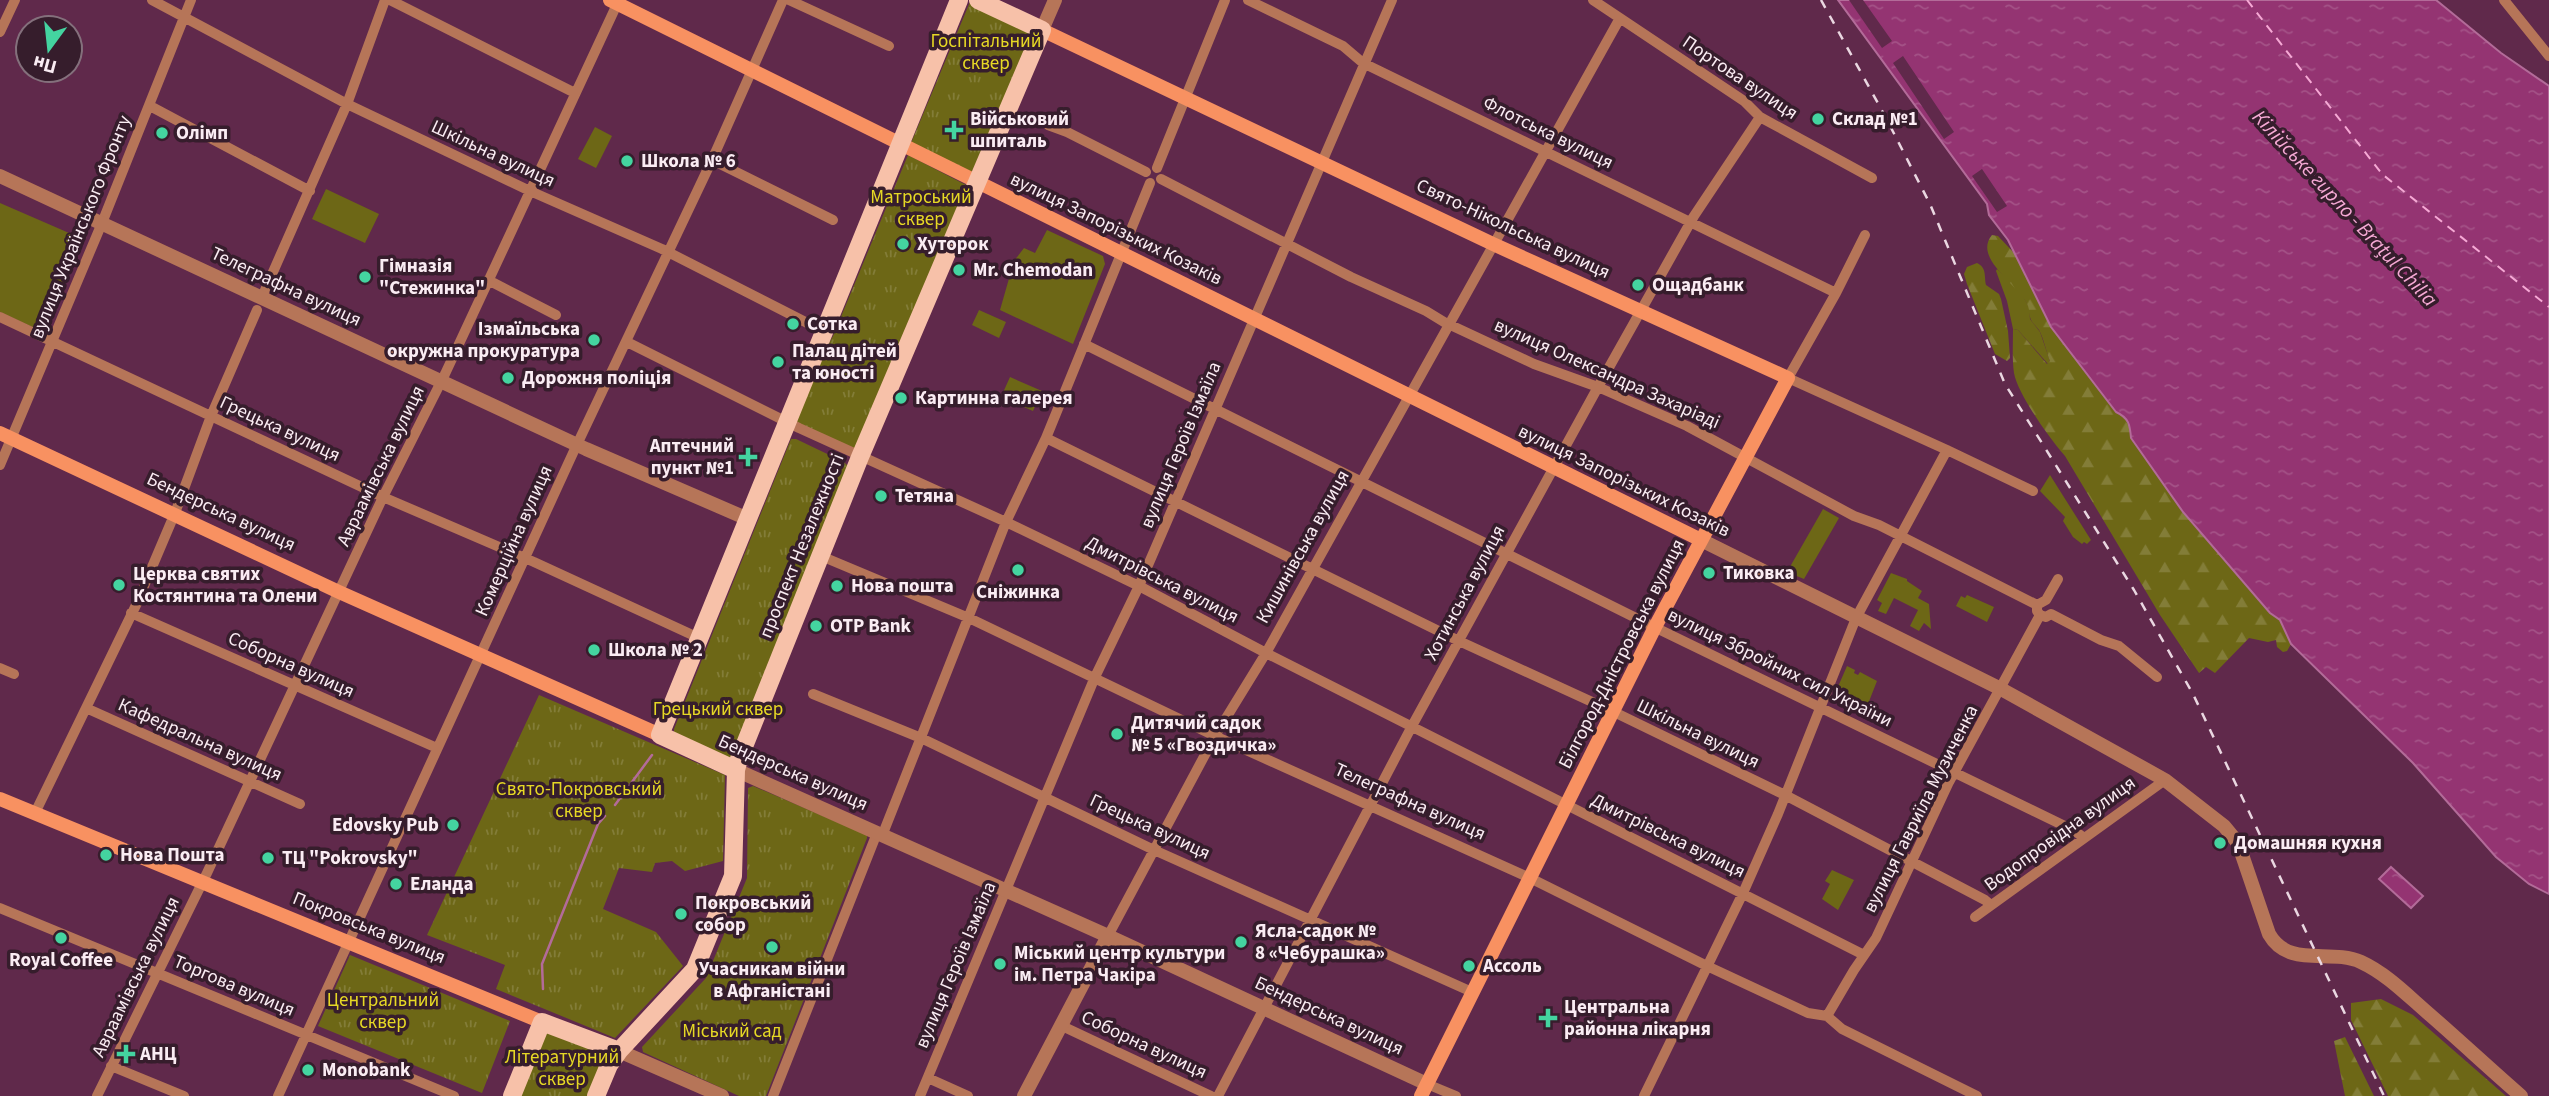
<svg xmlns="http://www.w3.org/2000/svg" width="2549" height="1096" font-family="'Source Sans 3',sans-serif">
<defs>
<pattern id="forest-firs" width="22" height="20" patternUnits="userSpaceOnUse" patternTransform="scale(1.75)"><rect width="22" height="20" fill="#6d6716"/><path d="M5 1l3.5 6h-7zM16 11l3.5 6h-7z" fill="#837d38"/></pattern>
<pattern id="park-tufts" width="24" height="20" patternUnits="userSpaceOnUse" patternTransform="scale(1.75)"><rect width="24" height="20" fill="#6d6716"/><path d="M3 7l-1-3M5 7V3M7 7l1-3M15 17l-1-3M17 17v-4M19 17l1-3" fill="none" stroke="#837d38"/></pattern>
<pattern id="water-ripples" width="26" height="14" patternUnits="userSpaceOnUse" patternTransform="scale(1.75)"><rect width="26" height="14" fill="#943472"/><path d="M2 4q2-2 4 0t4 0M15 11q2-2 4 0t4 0" fill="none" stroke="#a45287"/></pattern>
</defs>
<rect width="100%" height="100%" fill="#60294b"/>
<path fill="#6d6716" d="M595,127L612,136L596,168L578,159Z
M326,189L379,214L365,243L312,219Z
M0,203L76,236L63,267L71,270L43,332L0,312Z
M1047,230L1103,256L1105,264L1073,344L1000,310L1014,261L1024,248L1035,253Z
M1997,269L2020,291L2029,307L2030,319L2040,332L2050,361L2048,364L2018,330L2013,329L2007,301L1996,271Z
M979,310L1006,322L999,338L972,325Z
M1010,377L1042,391L1033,411L1001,397Z
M2050,475L2091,540L2087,544L2084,542L2082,544L2073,537L2063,521L2065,517L2040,491Z
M1823,509L1839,518L1804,579L1787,572Z
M1891,573L1907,579V581L1922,591L1918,598L1929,604L1931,629L1924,623L1919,631L1910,626L1918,610L1894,598L1886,614L1878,611L1882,603L1877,600Z
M1967,595L1994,607L1987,622L1956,606L1961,596L1965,598Z
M1847,666L1855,670L1854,673L1858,675L1860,672L1877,681L1868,704L1837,689Z
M1832,870L1854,880L1838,910L1822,899L1830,884L1825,881Z"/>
<path fill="url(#forest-firs)" d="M1992,235L1998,236L2015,254L2051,327L2116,412C2129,418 2130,425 2131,438L2183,512L2270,612L2280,620L2291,644L2287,651L2283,652L2277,647L2276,640L2268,642L2249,638L2215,673L2206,667L2199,673L2160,615L2065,456C2050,439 2018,395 2014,373C2012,359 2013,343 2013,329L2018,330L2047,364L2050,361C2046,351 2044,339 2039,330C2036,326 2031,322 2030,317C2028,311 2030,312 2028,306C2021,286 1972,259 1992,235Z
M1977,263C1987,268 1984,276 1986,285L1999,294L2001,299L2008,331L2010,358L2007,361L1995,354L1967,284L1964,274L1967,267Z
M2381,999L2413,1015L2506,1096H2388L2351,1020V1003Z
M2345,1037L2374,1096H2345L2334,1041Z"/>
<path fill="url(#park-tufts)" d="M970,2L1031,31V37L972,172L911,143Z
M908,155L966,185L860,457L786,422L833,336Z
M791,439H796L844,462L849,467L732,758L727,757L674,732V729Z
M539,695L725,775L723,861L685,871L672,861L655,863L652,872L619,868L603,909L656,932L683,966L615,1038L496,989L505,965L427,935Z
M753,786L867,835V838L766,1096H739L643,1052L642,1047L706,978L747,878L748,788Z
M350,955L510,1021L482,1093L318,1026Z
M546,1031L608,1054L589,1096H520Z"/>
<path fill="url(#water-ripples)" stroke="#b36b99" stroke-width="2" d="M1838,0H2436L2501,53L2549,86V894L2529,884L2496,857L2413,763L2291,644L2280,620L2270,613L2183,512L2131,438C2130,425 2129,418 2116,412L2051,327L2008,240L1989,215L1987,204Z
M2391,867L2423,896L2411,908L2379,879Z"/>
<path fill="#60294b" d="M1849,0H1863L1892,41L1882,48Z
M1903,56L1954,132L1944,139L1893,63Z
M1982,169L2007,206L1997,212L1972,176Z"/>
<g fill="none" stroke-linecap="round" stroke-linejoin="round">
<path stroke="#b36b99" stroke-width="2.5" d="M615,805L652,755
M543,989L542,964L598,824L605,816"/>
<path stroke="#f6a9d5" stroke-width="2" stroke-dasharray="9 7" stroke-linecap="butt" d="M2247,0L2382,174L2549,307"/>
<path stroke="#b67558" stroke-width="10" d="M152,0L347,104L530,191L662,249L823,331
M390,0L575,93
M789,0L889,46
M1248,0L1343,46L1363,63L1836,293
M1593,0L1744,101L1760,117L1872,178
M2504,0L2549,56
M0,32L15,0
M150,106L310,191
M1048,125L1067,132L1146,172
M712,160L833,220
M1157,168L1225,0
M1161,179L1351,277L1426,311L1444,322L1534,364L1598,387L1687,426L1854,516L1879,525L2037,605
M1865,235L1836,293L1788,378L1947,450L2033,491
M488,280L556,315
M262,297L347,104L385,0
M0,317L383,497L534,562L699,638
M627,342L799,428L1006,522L1139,586L1266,653L1864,955
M1084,344L1646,623L2075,831L2084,838
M1046,438L1459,641L1614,712L1785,795L1985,900L1991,905
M0,465L102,223L191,0
M821,556L969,618L1215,736L1530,878L1707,966L1808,1013L1827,1016L1842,1029L1977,1096
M2058,579L2046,600L2037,605V611L2040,615L2046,617L2051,614L2101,640L2119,646L2157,677
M144,586L175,513L211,416L257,310
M131,613L437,748
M0,668L14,674
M813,694L921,738L1154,850L1472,992
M86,708L300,804
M35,813L138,601
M882,836L1006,522L1046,438L1150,183
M0,908L454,1096
M1975,917L2165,780
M1108,936L1215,736L1266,653L1620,18
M1827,1016L1854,970L1876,938L1949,782L2040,615
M1062,1026L1211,1096
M111,1066L184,1096
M928,1078L968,1096
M1427,1084L1456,1096
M97,1096L207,873L383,497L445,374L619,0
M278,1096L573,453L712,160L783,0
M773,1096L877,833
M920,1096L1095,677L1139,586L1392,0
M1218,1096L1412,726L1598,387L1694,216L1760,117
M1644,1096L1743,893L1778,814L1856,618L1947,450"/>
<path stroke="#b67558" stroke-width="14" d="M1042,30L1055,0
M0,176L586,449L748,519
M1701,540L2001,689L2165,780L2224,826L2238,843L2269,934C2289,969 2330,948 2361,962C2387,974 2408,996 2429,1014C2460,1041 2490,1069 2521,1096
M736,770L1108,936L1427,1084
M619,1051L722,1096
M1024,1096L1108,936"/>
<path stroke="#f89161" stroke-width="14" d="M610,0L1701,540
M1042,30L1493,244L1788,378L1655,627L1421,1096
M0,433L339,592L660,735
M0,799L542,1022"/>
<path stroke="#f7c1a9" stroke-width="18" d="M736,770L660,735L959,0
M512,1096L542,1022L619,1051
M596,1096L609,1065L619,1051L695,969L733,876L736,770L739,759L860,457L1042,30L978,0"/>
<path stroke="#ead7e1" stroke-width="2.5" stroke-dasharray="9 9" stroke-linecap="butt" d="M1821,0L1885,116L1930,204L2005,384L2134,590L2193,694L2384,1096"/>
</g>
<g fill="#44d4a0" stroke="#361d2c" stroke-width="2.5">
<circle cx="1818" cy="119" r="7"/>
<path d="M950.5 119.5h7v7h7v7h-7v7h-7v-7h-7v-7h7z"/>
<circle cx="162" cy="133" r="7"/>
<circle cx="627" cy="161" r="7"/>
<circle cx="903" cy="244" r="7"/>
<circle cx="959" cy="270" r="7"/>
<circle cx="365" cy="277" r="7"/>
<circle cx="1638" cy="285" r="7"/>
<circle cx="793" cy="324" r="7"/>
<circle cx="594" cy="340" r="7"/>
<circle cx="778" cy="362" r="7"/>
<circle cx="508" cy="378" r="7"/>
<circle cx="901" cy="398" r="7"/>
<path d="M744.5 446.5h7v7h7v7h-7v7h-7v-7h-7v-7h7z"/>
<circle cx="881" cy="496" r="7"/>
<circle cx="1018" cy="570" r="7"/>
<circle cx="1709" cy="573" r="7"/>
<circle cx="119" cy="585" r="7"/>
<circle cx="837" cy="586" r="7"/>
<circle cx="816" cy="626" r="7"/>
<circle cx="594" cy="650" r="7"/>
<circle cx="1117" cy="734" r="7"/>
<circle cx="453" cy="825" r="7"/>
<circle cx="2220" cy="843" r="7"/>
<circle cx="106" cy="855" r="7"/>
<circle cx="268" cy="858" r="7"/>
<circle cx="396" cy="884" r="7"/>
<circle cx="681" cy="914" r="7"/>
<circle cx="61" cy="938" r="7"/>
<circle cx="1241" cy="942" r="7"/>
<circle cx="772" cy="947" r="7"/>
<circle cx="1000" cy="964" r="7"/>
<circle cx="1469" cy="966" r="7"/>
<path d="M1544.5 1007.5h7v7h7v7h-7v7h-7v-7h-7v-7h7z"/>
<path d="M122.5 1043.5h7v7h7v7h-7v7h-7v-7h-7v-7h7z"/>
<circle cx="308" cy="1070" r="7"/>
</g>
<g text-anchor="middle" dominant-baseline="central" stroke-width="7" stroke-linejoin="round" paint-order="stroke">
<g font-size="19" fill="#e6d825" stroke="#361d2c">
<text x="986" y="41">Госпітальний<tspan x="986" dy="22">сквер</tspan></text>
<text x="921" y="197">Матроський<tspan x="921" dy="22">сквер</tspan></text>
<text x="718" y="709">Грецький сквер</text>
<text x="579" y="789">Свято-Покровський<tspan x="579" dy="22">сквер</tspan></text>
<text x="383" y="1000">Центральний<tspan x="383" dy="22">сквер</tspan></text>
<text x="732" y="1031">Міський сад</text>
<text x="562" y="1057">Літературний<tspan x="562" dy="22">сквер</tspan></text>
</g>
<g font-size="19" fill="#faecf3" stroke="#361d2c">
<text transform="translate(1740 78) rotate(34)">Портова вулиця</text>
<text transform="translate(1548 133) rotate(26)">Флотська вулиця</text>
<text transform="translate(493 154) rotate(25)">Шкільна вулиця</text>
<text transform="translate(81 227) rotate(-68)">вулиця Українського Фронту</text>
<text transform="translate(1116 229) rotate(26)">вулиця Запорізьких Козаків</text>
<text transform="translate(1513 229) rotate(25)">Свято-Нікольська вулиця</text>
<text transform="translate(286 287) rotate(25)">Телеграфна вулиця</text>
<text transform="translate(1607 374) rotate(24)">вулиця Олександра Захаріаді</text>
<text transform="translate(280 429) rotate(25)">Грецька вулиця</text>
<text transform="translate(1181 445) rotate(-67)">вулиця Героїв Ізмаїла</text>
<text transform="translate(381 466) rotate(-64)">Авраамівська вулиця</text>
<text transform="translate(1624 481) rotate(26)">вулиця Запорізьких Козаків</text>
<text transform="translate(221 512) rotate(25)">Бендерська вулиця</text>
<text transform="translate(514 541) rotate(-66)">Комерційна вулиця</text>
<text transform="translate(802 546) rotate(-68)">проспект Незалежності</text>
<text transform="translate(1303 547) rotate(-61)">Кишинівська вулиця</text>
<text transform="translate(1162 580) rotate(27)">Дмитрівська вулиця</text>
<text transform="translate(1465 593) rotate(-62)">Хотинська вулиця</text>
<text transform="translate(1622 654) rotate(-63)">Білгород-Дністровська вулиця</text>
<text transform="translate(291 665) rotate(24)">Соборна вулиця</text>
<text transform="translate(1780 668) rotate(26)">вулиця Збройних сил України</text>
<text transform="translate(1698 734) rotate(26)">Шкільна вулиця</text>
<text transform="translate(200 740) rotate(24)">Кафедральна вулиця</text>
<text transform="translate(793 773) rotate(24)">Бендерська вулиця</text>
<text transform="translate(1410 802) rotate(24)">Телеграфна вулиця</text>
<text transform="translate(1921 809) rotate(-63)">вулиця Гавриїла Музиченка</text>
<text transform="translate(1150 827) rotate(25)">Грецька вулиця</text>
<text transform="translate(2060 834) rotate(-36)">Водопровідна вулиця</text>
<text transform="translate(1668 836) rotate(26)">Дмитрівська вулиця</text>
<text transform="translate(369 928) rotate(22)">Покровська вулиця</text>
<text transform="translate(956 965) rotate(-67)">вулиця Героїв Ізмаїла</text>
<text transform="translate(136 977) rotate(-64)">Авраамівська вулиця</text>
<text transform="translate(234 986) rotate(23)">Торгова вулиця</text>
<text transform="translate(1329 1016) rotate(25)">Бендерська вулиця</text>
<text transform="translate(1144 1045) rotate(25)">Соборна вулиця</text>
</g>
<g font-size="19" font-weight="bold" fill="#faecf3" stroke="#361d2c" text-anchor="start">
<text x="970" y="119">Військовий<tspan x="970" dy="22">шпиталь</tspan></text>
<text x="1832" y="119">Склад №1</text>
<text x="176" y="133">Олімп</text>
<text x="641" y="161">Школа № 6</text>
<text x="917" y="244">Хуторок</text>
<text x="379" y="266">Гімназія<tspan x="379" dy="22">"Стежинка"</tspan></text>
<text x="973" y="270">Mr. Chemodan</text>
<text x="1652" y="285">Ощадбанк</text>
<text x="807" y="324">Сотка</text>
<text x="580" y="329" text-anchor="end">Ізмаїльська<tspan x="580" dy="22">окружна прокуратура</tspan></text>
<text x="792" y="351">Палац дітей<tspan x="792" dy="22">та юності</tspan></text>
<text x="522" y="378">Дорожня поліція</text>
<text x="915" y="398">Картинна галерея</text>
<text x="734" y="446" text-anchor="end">Аптечний<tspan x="734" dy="22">пункт №1</tspan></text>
<text x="895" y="496">Тетяна</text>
<text x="1723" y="573">Тиковка</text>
<text x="133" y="574">Церква святих<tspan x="133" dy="22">Костянтина та Олени</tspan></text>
<text x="851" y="586">Нова пошта</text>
<text x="1018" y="592" text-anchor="middle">Сніжинка</text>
<text x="830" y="626">OTP Bank</text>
<text x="608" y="650">Школа № 2</text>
<text x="1131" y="723">Дитячий садок<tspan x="1131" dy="22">№ 5 «Гвоздичка»</tspan></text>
<text x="439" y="825" text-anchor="end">Edovsky Pub</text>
<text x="2234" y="843">Домашняя кухня</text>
<text x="120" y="855">Нова Пошта</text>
<text x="282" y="858">ТЦ "Pokrovsky"</text>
<text x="410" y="884">Еланда</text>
<text x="695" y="903">Покровський<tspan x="695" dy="22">собор</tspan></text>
<text x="1255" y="931">Ясла-садок №<tspan x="1255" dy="22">8 «Чебурашка»</tspan></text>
<text x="1014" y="953">Міський центр культури<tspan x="1014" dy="22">ім. Петра Чакіра</tspan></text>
<text x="61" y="960" text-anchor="middle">Royal Coffee</text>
<text x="1483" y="966">Ассоль</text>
<text x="772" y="969" text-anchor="middle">Учасникам війни<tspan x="772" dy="22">в Афганістані</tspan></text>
<text x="1564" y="1007">Центральна<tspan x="1564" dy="22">районна лікарня</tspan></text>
<text x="140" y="1054">АНЦ</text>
<text x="322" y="1070">Monobank</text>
</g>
<g font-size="21" font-style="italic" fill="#f6a9d5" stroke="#361d2c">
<text transform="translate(2345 208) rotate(47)">Кілійське гирло - Brațul Chilia</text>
</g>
</g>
<g transform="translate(49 49) rotate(195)"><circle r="33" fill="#361d2c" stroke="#84707c" stroke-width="2"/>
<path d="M0-5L12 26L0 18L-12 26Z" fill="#44d4a0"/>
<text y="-10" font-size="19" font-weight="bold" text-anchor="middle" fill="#faecf3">Пн</text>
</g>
</svg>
